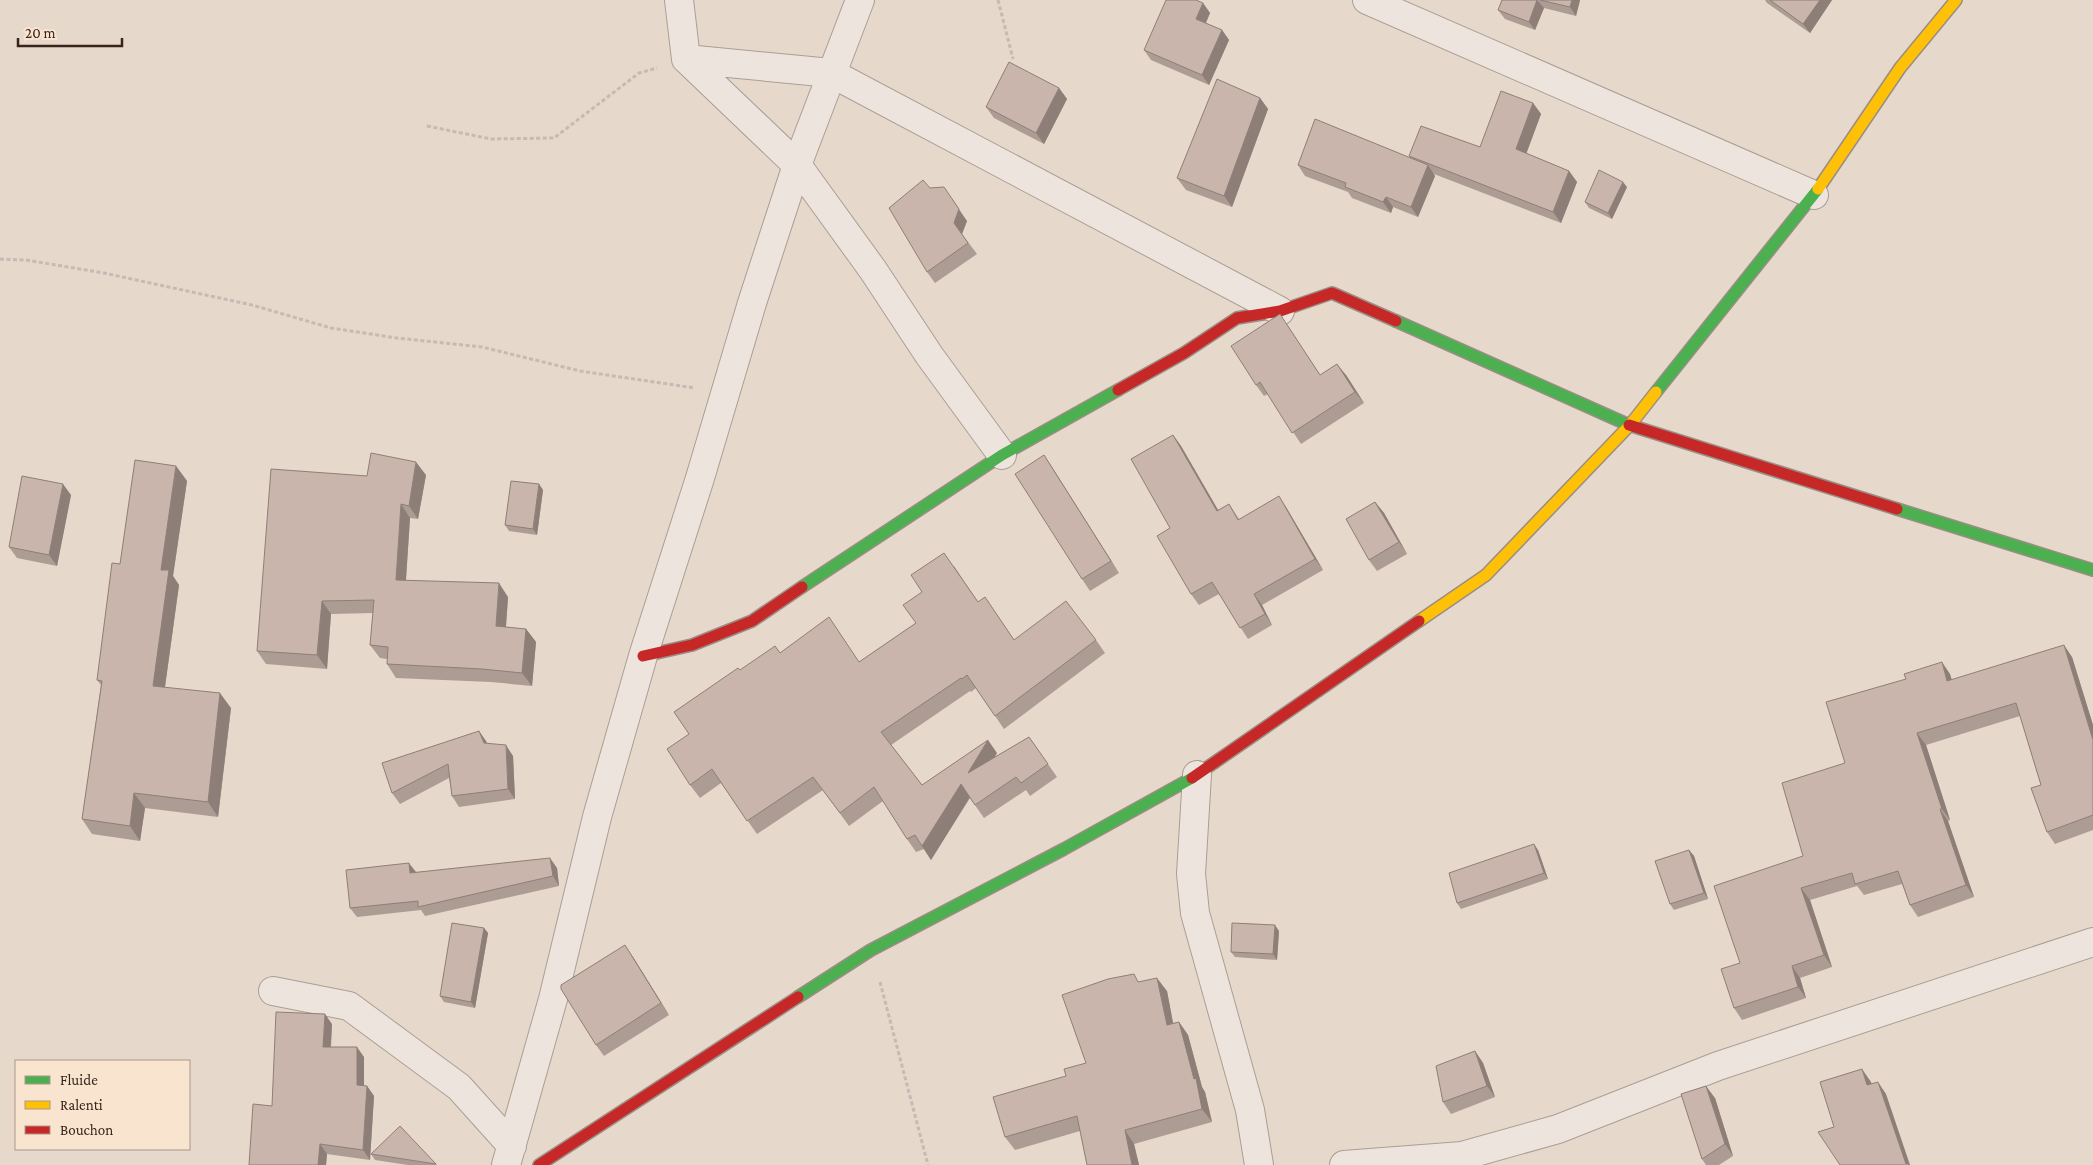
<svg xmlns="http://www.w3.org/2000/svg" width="2093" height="1165" font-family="'Crimson Pro',serif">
<rect width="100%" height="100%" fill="#e6d8ca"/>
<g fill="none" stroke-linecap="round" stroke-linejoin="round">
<defs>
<path id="street" d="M679,0L686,59L797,165L873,270L929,355L1002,455
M1367,0L1814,195
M686,59L831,73L1280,311
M1197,775L1191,874L1195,913L1250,1110L1259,1165
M273,991L349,1006L459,1087L512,1146
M506,1165L553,999L597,817L643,656L700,478L752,303L797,165L860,0
M1344,1165L1462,1156L1558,1129L1718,1066L2093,942"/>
<path id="fast" d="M1396,321L1629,425
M1656,392L1818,189
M1897,509L2093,570
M802,587L1002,455L1118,390
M798,997L871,950L1064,849L1192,778"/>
<path id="slow" d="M1818,189L1900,68L1956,0
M1419,621L1486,575L1630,425L1656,392"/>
<path id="jam" d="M1118,390L1184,353L1237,318L1280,311L1332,293L1396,321
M1629,425L1897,509
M643,656L692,645L752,621L802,587
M1192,778L1419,621
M539,1165L798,997"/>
</defs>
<use href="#street" stroke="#ab9e94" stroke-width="30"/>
<use href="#fast" stroke="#9a8d84" stroke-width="14"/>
<use href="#slow" stroke="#9a8d84" stroke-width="14"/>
<use href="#jam" stroke="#9a8d84" stroke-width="14"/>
<path stroke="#c5bbb4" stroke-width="3" stroke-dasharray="4 2.5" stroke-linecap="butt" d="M998,0L1013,59
M427,126L491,139L554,138L639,73L657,68
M0,259L26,260L104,273L252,305L331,328L397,338L482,347L580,371L695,388
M880,982L928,1165"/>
<use href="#street" stroke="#ede5dd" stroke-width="28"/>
<use href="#fast" stroke="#4caf50" stroke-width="11"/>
<use href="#slow" stroke="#ffc107" stroke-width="11"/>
<use href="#jam" stroke="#c62828" stroke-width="11"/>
</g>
<path fill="#ad9c93" d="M1502,0H1580L1576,16L1544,8L1535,30L1505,19L1498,10Z
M1765,0H1832L1810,33L1767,3Z
M1203,3L1210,13L1206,23L1222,30L1229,40L1209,85L1151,60L1144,50Z
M1059,88L1067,99L1044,144L994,118L986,107Z
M1260,98L1268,109L1232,207L1186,190L1177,178Z
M1533,103L1541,114L1526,153L1569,171L1577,182L1561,223L1434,174L1435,176L1418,217L1393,207L1391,213L1352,198L1348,192L1305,176L1298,165L1409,157L1480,147Z
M1627,187L1612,219L1589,208L1585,202Z
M930,188L967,221L962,234L977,254L935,283L927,272Z
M1288,326L1320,375H1346L1364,403L1301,444L1268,394L1264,396L1256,385Z
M1173,435L1181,446L1218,510L1229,504L1239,519L1286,507L1323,570L1262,605L1272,625L1248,639L1219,594L1199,605L1191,594L1170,528Z
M1044,455L1119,573L1090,591L1082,579Z
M176,466L187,481L173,576L179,585L165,687L231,708L218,817L145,808L140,841L92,834L82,819L101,685L97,680L120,564Z
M426,475L418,519L410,518L406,580L508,597L506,627L526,629L536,642L532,686L491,682L396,678L387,664V659L380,658L370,645L373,613L331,614L327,669L266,664L257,651L367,476Z
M539,484L543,490L537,535L509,531L505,525Z
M71,495L57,566L17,558L9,547Z
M1375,502L1384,513L1407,554L1377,571L1369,560Z
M954,566L978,602L985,597L1014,640H1096L1105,653L1004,729L976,688L971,692L970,691L891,745L922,785L997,753L994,758L1029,737L1057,777L1030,796L1026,790L984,818L970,798L931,860L924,849L916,852L907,839L883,801L849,826L823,790L757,834L721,783L700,798L690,785L689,734L780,652L859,662L916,623L922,592Z
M2072,657L2093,725V830L2055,844L2047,832L2041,785L2020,716L1926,745L1950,820L1948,821L1974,897L1918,917L1910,905L1902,884L1864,895L1857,886L1810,900L1832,967L1800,978L1806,998L1742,1020L1734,1008L1740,963L1803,856L1845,763L1950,674L1952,680Z
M479,731L487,743L513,756L515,799L459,807L452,796L449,778L400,804L392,793Z
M1538,850L1548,879L1461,909L1457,903Z
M1689,850L1694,856L1708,899L1674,910L1670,904Z
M557,868L559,886L425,916L421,910L357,917L350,908L416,872Z
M484,928L488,933L475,1008L444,1002L440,996Z
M1279,931L1277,960L1235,957L1231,952Z
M633,957L669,1015L604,1056L596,1045Z
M1139,982L1167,991L1173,1023L1179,1022L1188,1035L1202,1087L1205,1092L1212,1122L1134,1144L1139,1165H1087L1080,1131L1015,1150L1005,1137L1066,1076L1086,1063Z
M332,1024L331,1047L364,1057V1086H367L374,1096L370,1160L327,1154L326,1165H249L272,1106Z
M1475,1051L1483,1063L1495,1097L1451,1114L1443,1102Z
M1715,1098L1733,1156L1719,1165H1706L1702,1159Z
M371,1154L436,1164L437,1165H408L375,1160Z"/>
<path fill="#8d7f78" d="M1537,0L1544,8L1535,30L1529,22Z
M1572,0H1580L1576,16L1570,7Z
M1820,0H1832L1810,33L1803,24Z
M1203,3L1210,13L1203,29L1196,19Z
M1222,30L1229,40L1209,85L1202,75Z
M1059,88L1067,99L1044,144L1036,133Z
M1260,98L1268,109L1232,207L1224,196Z
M1533,103L1541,114L1524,160L1516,149Z
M1428,165L1435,176L1418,217L1411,207Z
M1569,171L1577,182L1561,223L1553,212Z
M1623,182L1627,187L1612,219L1608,213Z
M1386,197L1393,207L1391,213L1383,202Z
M952,199L967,221L962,234L954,223Z
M1337,364L1346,375L1364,403L1355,392Z
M1173,435L1181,446L1225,522L1217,511Z
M1044,455L1052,467L1119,573L1111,561Z
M416,462L426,475L418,519L409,506Z
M176,466L187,481L173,576L179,585L163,701L153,686L161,570Z
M63,484L71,495L57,566L49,555Z
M539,484L543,490L537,535L533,529Z
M1279,496L1286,507L1323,570L1315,559Z
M1375,502L1384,513L1407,554L1399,542Z
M401,504L410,518L405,593L396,580Z
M499,583L508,597L505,639L496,626Z
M1254,594L1262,605L1272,625L1265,614Z
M322,601L331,614L327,669L317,655Z
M526,629L536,642L532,686L522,673Z
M2064,645L2072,657L2093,725V740Z
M1942,662L1950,674L1955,693L1947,681Z
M220,693L231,708L218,817L208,802Z
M479,731L486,741L491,753L484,743Z
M1917,733L1926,745L1950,820L1942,809Z
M988,740L997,753L977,786L968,773Z
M506,745L513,756L515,799L508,789Z
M961,784L970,797L931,860L922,846Z
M134,793L145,808L140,841L130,826Z
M1940,809L1948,821L1974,897L1966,885Z
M1534,844L1538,850L1548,879L1544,873Z
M1689,850L1694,856L1708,899L1704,893Z
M550,858L557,868L559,886L553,876Z
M409,863L416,872L410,873Z
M1801,888L1810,900L1832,967L1824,955Z
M1275,925L1279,931L1277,960L1273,954Z
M484,928L488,933L475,1008L471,1002Z
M625,945L633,957L669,1015L661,1003Z
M1792,966L1800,978L1806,998L1798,987Z
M1157,978L1167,991L1176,1039L1167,1025Z
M325,1014L332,1024L330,1057L323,1047Z
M1179,1022L1188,1035L1202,1087L1205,1092L1212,1122L1202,1109Z
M357,1047L364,1057V1095L357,1085Z
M1475,1051L1483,1063L1495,1097L1487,1086Z
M1862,1069L1871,1082L1876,1097L1867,1085Z
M1878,1082L1886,1094L1910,1165H1906Z
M367,1086L374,1096L370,1160L363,1150Z
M1706,1086L1715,1098L1733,1156L1725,1144Z
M1125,1130L1134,1144L1139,1165H1132Z
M320,1144L327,1154L326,1165H318Z"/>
<path fill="#c9b5ab" stroke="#8d7f78" d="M1166,0H1196L1203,3L1196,19L1222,30L1202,75L1144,50Z
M1502,0H1537L1529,22L1498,10Z
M1540,0H1572L1570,7Z
M1770,0H1820L1803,24Z
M1009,62L1059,88L1036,133L986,107Z
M1217,79L1260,98L1224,196L1177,178Z
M1501,91L1533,103L1516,149L1569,171L1553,212L1409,156L1421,126L1480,147Z
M1315,119L1428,165L1411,207L1386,197L1383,202L1345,187L1346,183L1298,165Z
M1599,170L1623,182L1608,213L1585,202Z
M923,180L930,188L944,187L959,209L954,223L968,243L927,272L889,208Z
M1280,314L1320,375L1337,364L1355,392L1292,433L1260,382L1256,385L1231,346Z
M1173,435L1217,511L1229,504L1238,520L1279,496L1315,559L1254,594L1265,614L1240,628L1212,582L1191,594L1157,536L1170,528L1131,459Z
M371,453L416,462L409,506L401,504L396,580L499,583L496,626L526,629L522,673L482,669L387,664L388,647L370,645L374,600L322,601L317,655L257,651L271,469L367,476Z
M1044,455L1111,561L1082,579L1015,474Z
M135,460L176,466L161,570H169L153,686L220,693L208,802L134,793L130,826L82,819L102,681L97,680L112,563L120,564Z
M22,476L63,484L49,555L9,547Z
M511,481L539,484L533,529L505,525Z
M1375,502L1399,542L1369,560L1346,519Z
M944,553L978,602L985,597L1014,640L1066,601L1096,640L995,716L967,675L962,679L961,678L881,732L922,785L988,740L968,773L1029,737L1048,764L1021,783L1016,777L975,805L961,784L922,846L915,835L907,839L874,787L840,813L813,777L747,821L712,769L690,785L667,749L689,734L674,712L738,668L740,670L775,646L780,653L829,617L859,662L916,623L903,605L922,592L911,575Z
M2064,645L2093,740V815L2047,832L2031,788L2041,785L2016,703L1917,733L1942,809H1940L1966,885L1910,905L1898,871L1855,884L1852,873L1801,888L1824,955L1792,966L1798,987L1734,1008L1721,969L1740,963L1714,886L1803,856L1782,783L1845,763L1826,702L1906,679L1904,674L1942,662L1947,681Z
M479,731L484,743L506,745L508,789L452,796L448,764L392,793L382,763Z
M1534,844L1544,873L1457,903L1449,873Z
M1689,850L1704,893L1670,904L1655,861Z
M550,858L553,876L418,907V901L350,908L346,870L409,863L410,873Z
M452,923L484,928L471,1002L440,996Z
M1232,923L1275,925L1273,954L1231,952Z
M625,945L661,1003L596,1045L561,989V985Z
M1134,974L1138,982L1157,978L1167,1025L1179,1022L1194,1079L1196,1078L1202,1109L1125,1130L1132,1165H1087L1077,1116L1005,1137L993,1097L1066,1076L1064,1069L1086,1063L1062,995L1108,979Z
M276,1012L325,1014L323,1047H357V1085L367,1086L363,1150L320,1144L318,1165H249L253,1104L272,1106Z
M1475,1051L1487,1086L1443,1102L1436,1066Z
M1862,1069L1867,1085L1878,1082L1906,1164L1908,1163L1909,1165H1840L1818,1132L1834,1127L1820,1082Z
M1706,1086L1725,1144L1702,1159L1681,1094Z
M400,1126L436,1164L371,1154Z"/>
<rect x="15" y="1060" width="175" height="90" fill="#f8e4cf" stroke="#ac9787"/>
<rect x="25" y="1076" width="25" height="8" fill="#4caf50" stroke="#ac9787"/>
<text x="60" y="1085" font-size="15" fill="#39241c">Fluide</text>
<rect x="25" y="1101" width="25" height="8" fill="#ffc107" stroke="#ac9787"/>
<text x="60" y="1110" font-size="15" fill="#39241c">Ralenti</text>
<rect x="25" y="1126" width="25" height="8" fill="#c62828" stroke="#ac9787"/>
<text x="60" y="1135" font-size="15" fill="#39241c">Bouchon</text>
<path d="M18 38v8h104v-8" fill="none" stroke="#39241c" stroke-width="2.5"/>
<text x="25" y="38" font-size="15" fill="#39241c" stroke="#f8e4cf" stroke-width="4" paint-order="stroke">20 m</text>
</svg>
